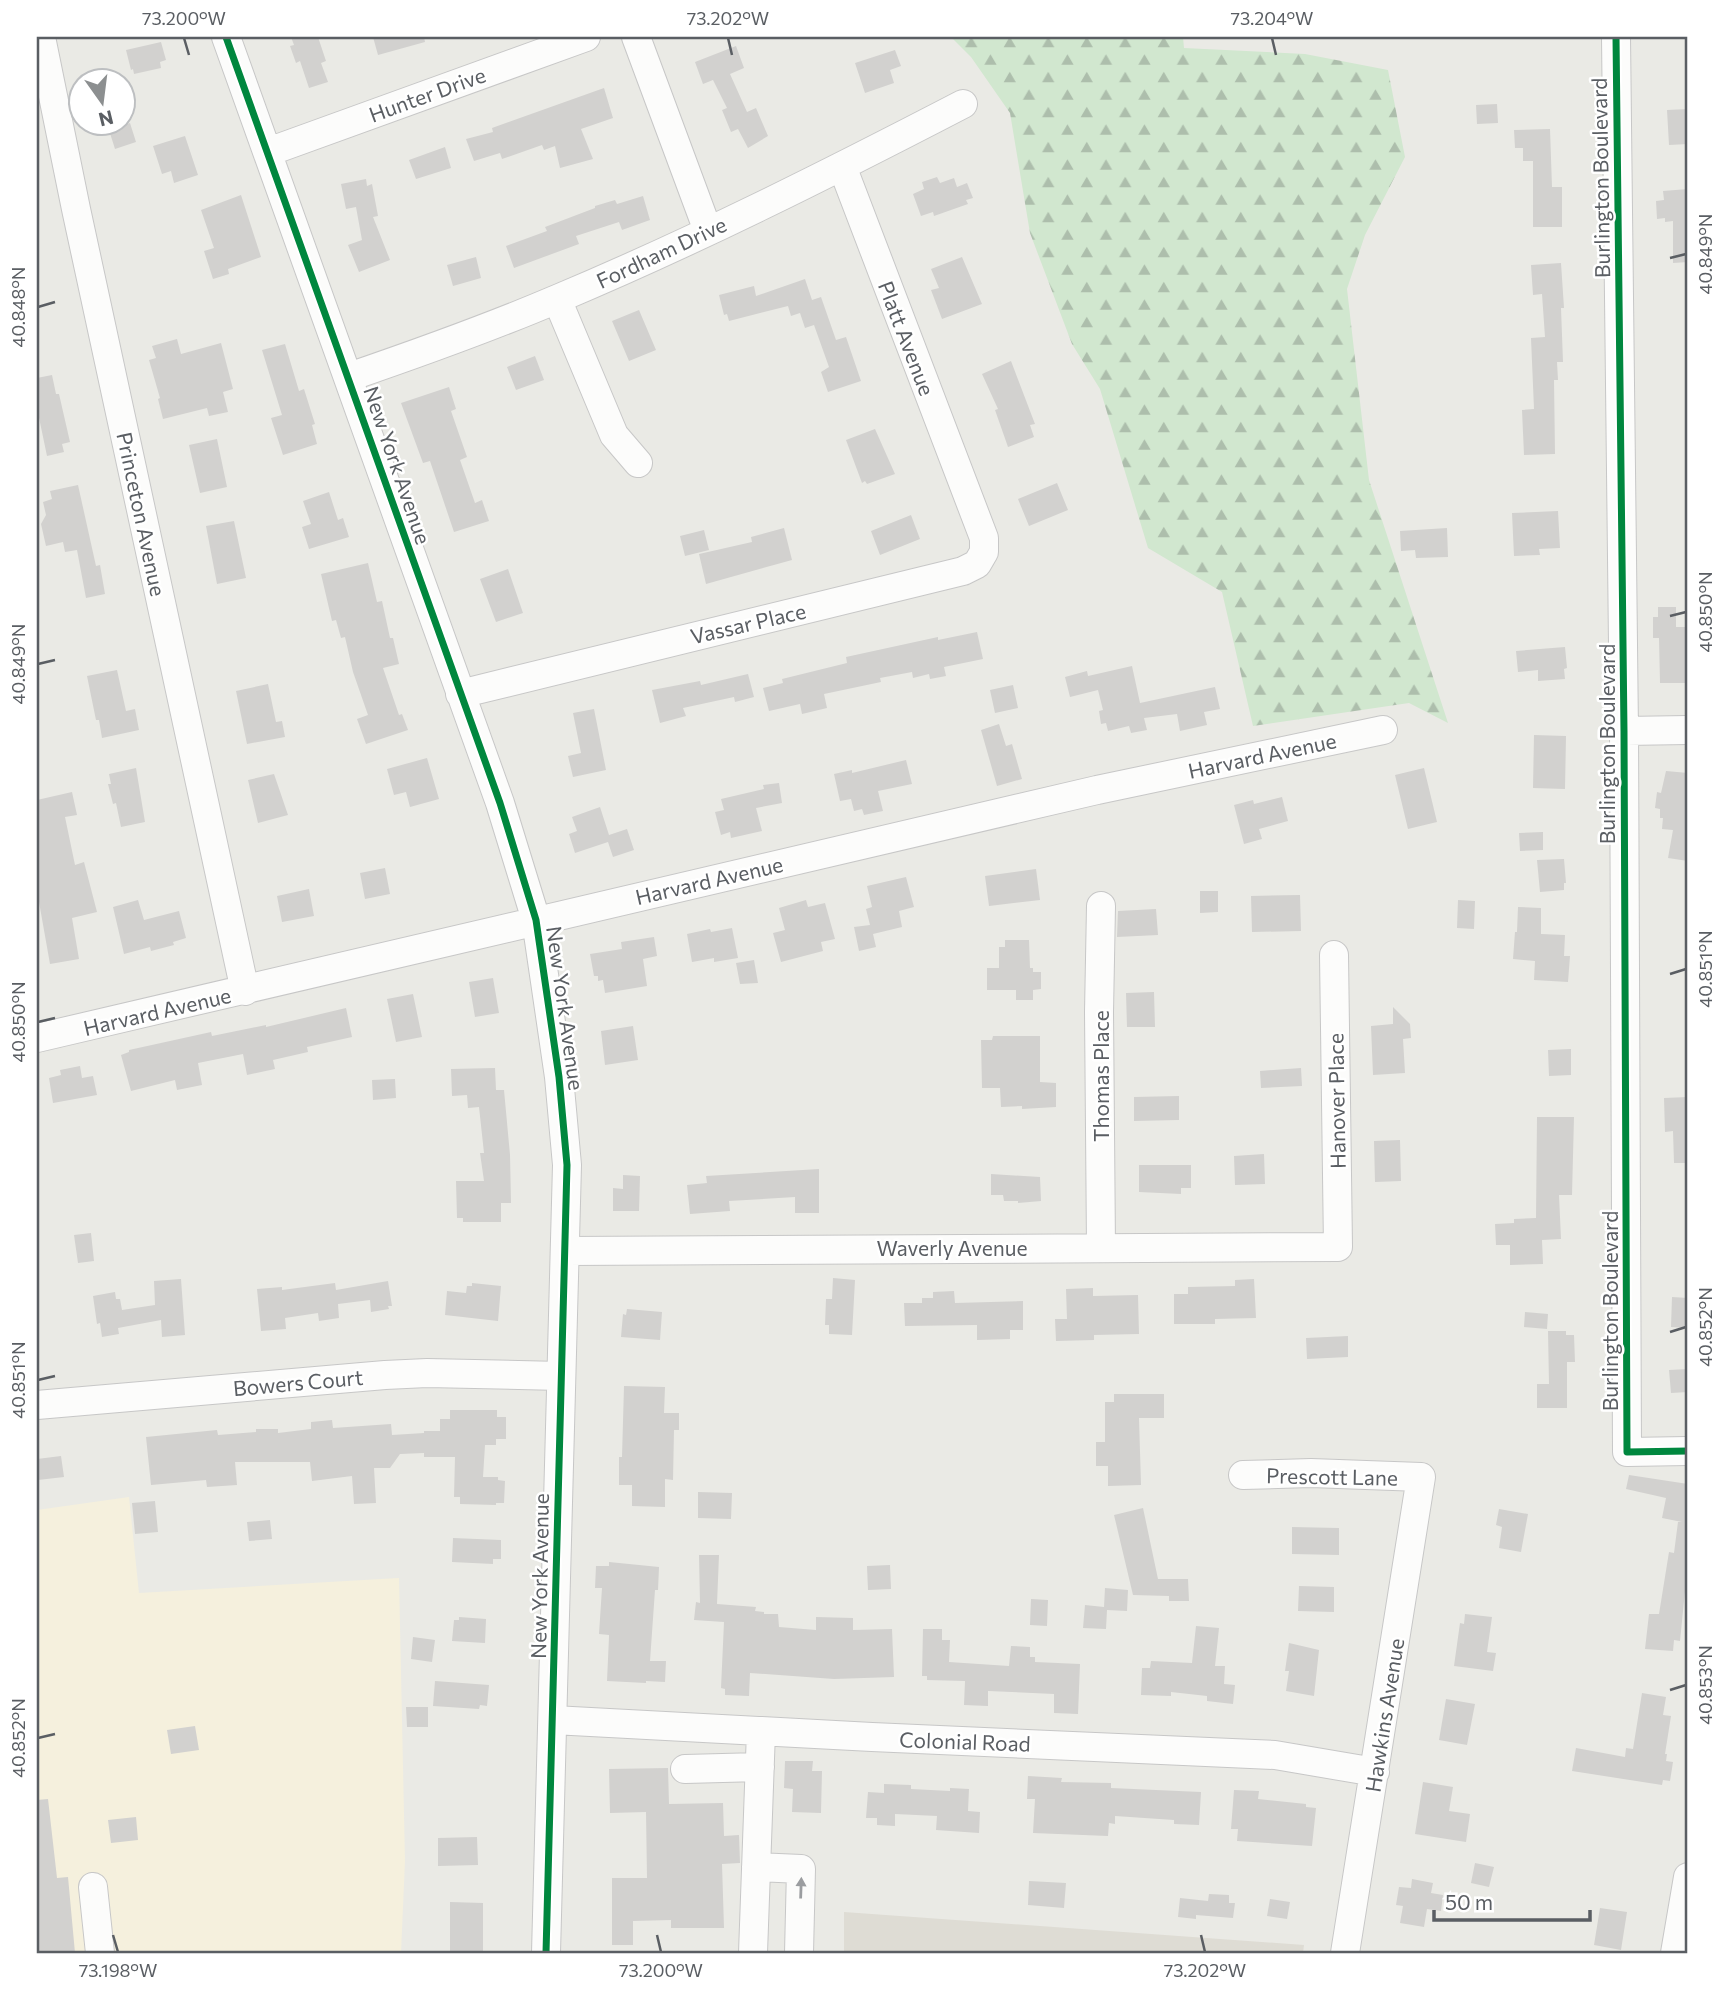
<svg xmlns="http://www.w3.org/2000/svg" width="1725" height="1990" font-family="Commissioner,sans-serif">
<defs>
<pattern id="forest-firs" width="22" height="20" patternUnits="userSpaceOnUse" patternTransform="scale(1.75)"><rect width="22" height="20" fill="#d1e7cf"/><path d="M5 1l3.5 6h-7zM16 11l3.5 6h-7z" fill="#adbeac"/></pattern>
</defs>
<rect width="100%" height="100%" fill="#eaeae5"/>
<path fill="#f5f0dd" d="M129,1497L139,1593L399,1578L405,1861L401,1953H37V1510Z"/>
<path fill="#dedcd4" d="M844,1912L1304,1945L1303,1953H844Z"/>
<path fill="url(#forest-firs)" d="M951,37H1183L1184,48L1305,54L1388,70L1405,157L1365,235L1347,289L1369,480L1448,723L1409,703L1253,726L1222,592L1148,548L1100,389L1072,344L1030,233L1010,113L971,57Z"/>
<path fill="#d2d1cf" d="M291,37H318L326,61L321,63L328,82L309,88L300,61L296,63L290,46L294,45Z
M373,37H424L425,42L378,55Z
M161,42L166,60L160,62L161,68L134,74L133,69L131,70L126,50Z
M736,46L744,68L730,74L747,112L756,108L768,136L748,148L738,129L731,132L722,110L727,108L713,80L703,84L695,62Z
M895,50L901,66L890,70L894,83L865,93L855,63Z
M604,88L613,118L581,129L593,159L560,168L555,146L544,150L542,145L502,159L500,153L474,161L466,139L493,132L492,128Z
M1497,104L1498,123L1477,124L1476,105Z
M1688,109V144L1669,145L1667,110Z
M130,123L136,142L115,149L109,130Z
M1550,129L1552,187H1562V227H1533V161H1523V148H1515L1514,130Z
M185,136L198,175L174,183L171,171L162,174L153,146Z
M445,147L451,168L416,179L409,160Z
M937,177L940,183L954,178L957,187L967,183L973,198L966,200L968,204L934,216L933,212L921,216L913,194L924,189L922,182Z
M366,179L367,186L372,184L378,216L373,217L390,260L359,272L348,245L362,240L356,207L346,209L341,184Z
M1688,189V262L1673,263V221L1665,222V218L1657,219L1656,201L1664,200L1663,191Z
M241,195L261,257L228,269L229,274L213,279L204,251L214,248L201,210Z
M643,196L650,220L622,230L619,222L576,236L579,244L514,268L506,246L547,231L545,227L595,208V206L615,200L617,204Z
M476,257L481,278L453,286L447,265Z
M962,257L982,304L942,319L931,290L939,288L931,269Z
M1561,263L1564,308H1561L1563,362H1557L1558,380H1554L1555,454L1524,455L1522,410L1534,409L1531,338L1545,337L1542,294L1533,295L1531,265Z
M805,279L812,300L821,297L836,340L846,337L861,381L828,392L821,372L829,367L814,325L805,328L800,313L791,316L788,306L729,321L727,314L724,315L719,295L754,286L756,296Z
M639,310L656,350L629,361L612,321Z
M177,339L181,354L221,343L233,389L223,392L228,412L209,416L207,408L163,419L158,399L160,398L149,360L156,358L152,346Z
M285,344L299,391L304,389L315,424L312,425L317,444L283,455L271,418L282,415L262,350Z
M535,356L544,380L516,390L507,367Z
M1011,361L1035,424L1030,425L1034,437L1008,447L995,410L998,409L982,374Z
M52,375L56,394H59L70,442L62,444L64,452L47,456L37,408V378Z
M449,387L456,409L451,411L467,457L460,460L475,503L482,500L489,521L454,532L430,461L423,463L401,403Z
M875,429L895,474L867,484L865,481L862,483L846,440Z
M217,439L227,487L200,493L189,445Z
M1057,483L1068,510L1029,526L1018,499Z
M78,485L96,566L100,565L105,594L86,598L77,550L65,552L63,542L46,546L41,524L46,515L43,502L52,499L50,491Z
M329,492L338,520L343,518L349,537L309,549L302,527L311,524L303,501Z
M1558,511L1560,548L1539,549L1540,555L1514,556L1512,513Z
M911,515L920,539L880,555L871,531Z
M234,521L246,578L217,584L206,526Z
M784,528L792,560L706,584L699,554L752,542L751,537Z
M1447,528L1448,557L1416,558L1415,550L1401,551L1400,531Z
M704,530L709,550L685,556L680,536Z
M368,563L377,602L382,601L390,638H393L399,664L383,668L399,715L402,714L408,730L366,744L357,719L368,715L353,672L345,637L341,638L336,620L332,621L321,574Z
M508,569L523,613L496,622L480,579Z
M1658,607H1676V627H1685V683H1660L1659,638H1653V617H1658Z
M977,632L983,659L944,667L946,676L930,679L929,674L913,678L912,672L880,678L881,682L824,694L827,708L802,714L800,704L769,711L763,688L783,683L782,679L847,663L846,657L938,637V640Z
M1565,647L1567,668L1564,669L1565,679L1538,681V670L1518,672L1516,651Z
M1132,666L1140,703L1215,687L1220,709L1204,712L1207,725L1180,731L1177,714L1144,718L1147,730L1131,733L1129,726L1108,731L1106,723L1101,724L1099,711L1103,710L1098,690L1070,697L1065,677L1087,671L1088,676Z
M117,670L126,711L135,709L139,730L102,738L99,720H96L87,676Z
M748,674L754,697L735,702L734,697L683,708L686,716L660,723L652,690L700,681L701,685Z
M268,684L276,722L282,721L285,737L247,744L236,691Z
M1013,685L1018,708L995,713L990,690Z
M594,709L606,770L573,777L568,756L581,753L573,713Z
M999,724L1006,746L1012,744L1022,779L997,786L981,730Z
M1534,735L1566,736L1565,789L1533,788Z
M427,758L439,799L410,807L406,792L394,795L387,769Z
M906,760L912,784L878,791L883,811L864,815L862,809L854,811L851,799L840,801L834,774L852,770V773Z
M136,768L145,822L121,827L116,803L113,804L108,784H111L109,774Z
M1424,768L1437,822L1408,829L1395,775Z
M1666,771L1688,773V861L1668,858L1673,830L1662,829L1663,818H1660V809L1655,808L1657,792L1661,793Z
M274,774L288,815L258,823L248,780Z
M779,783L782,803L756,808L762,831L731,838L730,832L721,835L715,812L724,810L721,799L764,789L763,785Z
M72,792L77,815L65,817L75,865L84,862L97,912L72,918L79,959L50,964L39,902L37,903V800Z
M1282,797L1288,821L1259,829L1262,839L1244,844L1234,805L1253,800L1254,804Z
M600,807L609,835L627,829L634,850L613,857L608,842L575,853L569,834L577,831L572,817Z
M1543,832V850L1520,851L1519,833Z
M1564,859L1566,883H1564V890L1540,892L1537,860Z
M385,868L390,894L365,899L360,873Z
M1036,869L1040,900L989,906L985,876Z
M906,877L914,907L899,911L902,927L873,934L876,947L859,951L854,927L870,925L866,909L872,907L867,886Z
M309,889L314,916L282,922L277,896Z
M1200,891H1218V912L1200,913Z
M1300,895L1301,931L1252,932L1251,896Z
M138,900L144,920L179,911L186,938L173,942L174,945L151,951L150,947L124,954L113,907Z
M806,900L808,907L825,903L835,939L821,942L823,951L781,962L773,933L785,930L779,908Z
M1458,900L1475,901L1474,929L1457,928Z
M1518,907L1541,908V934L1565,935L1564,956H1570L1568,982L1534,980L1535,961L1513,959L1515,932H1517Z
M1156,909L1158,935L1117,937L1118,911Z
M732,928L738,958L714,962V958L692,962L687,934L710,929L711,932Z
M654,937L657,956L643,959L647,986L605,993L603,980L598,981V976H594L590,954L622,949L621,942Z
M1005,940H1029L1030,968H1033V972H1041V989L1033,990V1000H1016V990H987V968H999V947H1005Z
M754,960L758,983L740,984L736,963Z
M493,978L499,1013L475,1017L469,982Z
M1154,992L1155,1027H1127L1126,993Z
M413,994L422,1037L396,1042L387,999Z
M1393,1007L1410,1024L1411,1038L1403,1039L1405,1073L1373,1075L1371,1026L1393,1024Z
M346,1008L352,1037L307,1047L308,1052L273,1060L275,1069L247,1075L243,1054L198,1063L202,1085L177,1090L175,1080L131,1091L121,1055L129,1052V1050L211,1032L212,1036L266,1025V1027Z
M633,1026L638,1060L605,1065L601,1031Z
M993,1036H1040V1082L1056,1083V1107L1022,1109V1106L1001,1107L1000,1088H982L981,1040H992Z
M1571,1049V1075L1549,1076L1548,1050Z
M80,1066L82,1078L93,1076L97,1095L53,1103L49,1078L61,1075L60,1070Z
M495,1068L496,1090H504L510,1155L511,1203H501V1222H463V1218H457L456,1181H484L480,1153H484L479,1107L468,1108L467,1095L452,1096L451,1069Z
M1301,1068L1302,1086L1261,1088L1260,1071Z
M395,1079L396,1098L373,1100L372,1080Z
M1179,1096V1120L1134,1121V1097Z
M1688,1097V1163H1674L1673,1131L1665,1132L1664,1098Z
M1537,1117H1574L1572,1195H1559L1561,1239L1542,1240L1543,1264L1510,1265V1245H1496L1495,1224L1514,1223V1219L1536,1218Z
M1400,1140L1401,1181L1375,1182L1374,1141Z
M1264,1154L1265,1184L1235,1185L1234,1156Z
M1139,1165H1191V1188H1181V1194L1139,1192Z
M819,1169V1213H795V1197L729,1201L730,1211L690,1214L687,1185L707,1183L706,1176Z
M991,1174L1040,1177L1041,1201L1018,1203V1201H1004L1003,1195H991Z
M623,1175L640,1176L639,1211H613V1188L623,1189Z
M91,1233L94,1261L78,1263L74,1235Z
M833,1278L855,1280L852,1335L829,1334V1325H825L826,1299H832Z
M181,1279L185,1335L162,1337L161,1320L118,1328L119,1334L102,1337L100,1323L97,1324L93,1296L115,1292L116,1299H120L122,1310L155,1305L154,1281Z
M1254,1279L1256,1318L1215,1319V1324H1174V1294H1188V1287L1235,1286V1280Z
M388,1281L392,1306H388L389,1309L371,1312L370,1300L338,1304L339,1318L319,1321L318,1313L285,1318L286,1329L261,1331L257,1289L282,1287V1290L335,1283L336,1290Z
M472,1283L501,1286L498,1321L445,1315L447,1291L466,1293L467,1286H472Z
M1093,1288V1296L1138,1295L1139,1334L1094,1335V1340L1056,1341L1055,1319H1067L1066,1289Z
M954,1291L955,1303L1023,1301V1330H1010V1339L977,1340V1325L905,1326L904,1303H922V1298H933V1292Z
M1672,1297L1688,1298V1328L1671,1327Z
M627,1309L662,1312L660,1340L621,1337L623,1314L626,1315Z
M1525,1312L1548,1314L1547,1329L1524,1327Z
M1548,1331H1566V1335H1574L1575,1362H1567V1408H1537V1384H1549Z
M1348,1336V1357L1307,1359L1306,1338Z
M1688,1369V1392L1671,1393L1669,1370Z
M624,1386L665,1387L664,1413H679V1430H674L673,1480L665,1479V1507L632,1506V1485H619V1457H622Z
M1114,1394H1164V1418H1139L1141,1485L1108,1486V1466H1096V1442H1105V1402H1114Z
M450,1410H497V1417H506V1439H496V1445H485L483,1477H498V1480L505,1481L504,1503H496V1505L460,1504V1497H454L455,1457H424V1453L400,1454L390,1468H374L376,1503L354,1504L352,1476L312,1481L310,1462H235L237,1485L207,1487L206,1480L151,1485L146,1437L217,1430L218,1435L256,1432V1429H278V1433L311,1429V1422L332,1420L333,1428L391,1424L392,1435L424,1433V1431H440V1419H450Z
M61,1456L64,1477L38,1480L37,1459Z
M1629,1475L1688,1484V1591H1685L1680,1641L1674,1640L1673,1651L1645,1649L1649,1614H1659L1669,1552L1674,1553L1678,1522H1682L1662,1518L1666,1498L1626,1489Z
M698,1492L732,1493L731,1519L698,1518Z
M155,1501L158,1532L135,1534L132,1503Z
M1143,1508L1158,1579H1188L1189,1601H1169V1596L1133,1595L1114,1515Z
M1499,1509L1528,1514L1521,1552L1499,1548L1502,1527L1496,1525Z
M270,1520L272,1539L249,1541L247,1522Z
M1292,1527L1339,1528V1555L1292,1554Z
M453,1538L501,1540V1559H493V1564L452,1562Z
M699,1555H719L717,1604L756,1607L755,1611L764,1612V1614H778L779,1627L816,1630V1617L853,1618V1630L892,1629L894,1677L834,1679L750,1673L749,1696L725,1695V1689L721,1688L724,1622L694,1620L696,1602L700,1603Z
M609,1562L659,1567L658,1590H655L650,1661H666L665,1682L646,1681V1683L607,1681L609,1637V1635L599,1634L602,1588H595L596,1566H609Z
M890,1565L891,1589L868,1590L867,1566Z
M1299,1586L1334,1587V1612L1298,1611Z
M1105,1588L1128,1590L1127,1611L1107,1610L1106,1629L1083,1628L1085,1605L1104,1607Z
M1031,1599L1048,1600L1047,1626L1030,1625Z
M1465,1614L1492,1617L1487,1652L1496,1653L1493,1671L1454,1666L1460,1623L1464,1624Z
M459,1617L486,1619L485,1643L452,1641L454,1620H459Z
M1196,1626L1219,1628L1215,1666H1225L1224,1684L1235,1685L1233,1704L1207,1701V1696L1171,1692V1696L1141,1695L1142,1668H1150L1151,1661L1192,1663Z
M923,1629H942V1640H950L949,1662L1009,1666L1011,1646L1030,1647V1657H1035V1662L1080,1664L1078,1714L1054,1713V1694L988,1691V1706L964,1705L965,1681L927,1680V1676H922Z
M413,1637L435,1640L432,1662L411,1659Z
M1289,1643L1319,1650L1314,1696L1286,1691L1289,1671H1285Z
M435,1681L489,1685L487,1706L480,1705L479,1709L433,1706Z
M1642,1693L1666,1697L1663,1715L1671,1716L1665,1754H1667L1666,1761L1673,1762L1670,1781L1663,1780L1662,1785L1572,1771L1576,1748L1625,1757L1626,1748L1633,1749Z
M1446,1699L1475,1704L1467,1745L1439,1740Z
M406,1707H428V1727H407Z
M195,1726L199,1750L171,1754L167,1730Z
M785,1761H813L812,1771H822L821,1813L792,1812L793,1789L784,1788Z
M668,1768L669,1804L723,1803L724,1836L739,1835L740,1863L722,1864L724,1928H671V1920L633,1921V1945H612V1878H647L646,1812L610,1813L609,1769Z
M1028,1776L1062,1778L1061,1782L1111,1783V1788L1201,1792L1199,1825L1174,1824V1820L1115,1816V1824L1109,1823L1108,1836L1033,1833L1035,1799H1027Z
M1423,1782L1453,1787L1449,1811L1470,1814L1466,1842L1415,1834Z
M884,1784L911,1785V1789L950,1791V1788L969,1789L968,1811L980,1812L979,1833L936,1830L937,1816L895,1814V1826L877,1825V1818H866L868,1792L884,1793Z
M1234,1790L1259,1791L1258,1799L1306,1804V1807L1316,1808L1312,1846L1237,1841L1238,1829H1231Z
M48,1799L57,1878L68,1877L75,1953H37V1800Z
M136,1817L138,1840L111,1843L108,1820Z
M477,1837L478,1865L438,1866V1838Z
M1475,1863L1494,1867L1489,1887L1471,1883Z
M1412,1879L1433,1883L1431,1893L1443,1895L1441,1911L1427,1909L1424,1927L1400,1923L1403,1906L1396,1905L1399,1887L1411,1888Z
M1029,1881L1066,1883L1064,1908L1028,1905Z
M1209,1894L1229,1895V1903H1235L1233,1918L1196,1915V1919L1178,1917L1180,1898L1208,1901Z
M1270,1899L1290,1902L1287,1919L1267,1916Z
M450,1902L483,1903V1952H450Z
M1600,1908L1627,1912L1621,1950L1594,1945Z"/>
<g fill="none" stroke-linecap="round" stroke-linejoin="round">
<defs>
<path id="minor" d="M41,37L76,209L245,991
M226,37L500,803L536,920L559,1077L567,1165L546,1953
M636,37L708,231
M1616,37L1624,731L1627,1452L1688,1451
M268,152L586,37
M557,299L614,435L638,463
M349,377C419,353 489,328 557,299C695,241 830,173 963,104
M460,694L963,571L977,564L984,552V538L842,166
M1624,731L1688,730
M1101,906L1099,1012L1101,1247
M37,1038L1097,790L1383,730
M566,1251L1338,1247L1334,955
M37,1405L385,1375L427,1373L561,1376
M1243,1475L1311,1473L1421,1477L1345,1953
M553,1720L872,1737L1275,1755L1375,1772
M685,1769L760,1767
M756,1867L801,1869L799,1953
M93,1887L100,1953
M753,1953L761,1731
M1675,1953L1688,1877"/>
</defs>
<use href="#minor" stroke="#c7c7c7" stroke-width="30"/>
<use href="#minor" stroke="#fcfcfb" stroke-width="28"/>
<defs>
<path id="cycleway" d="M226,37L500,803L536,920L559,1077L567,1165L546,1953
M1616,37L1624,731L1627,1452L1688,1451"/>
</defs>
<use href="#cycleway" stroke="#fff" stroke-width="11"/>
<use href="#cycleway" stroke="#00873e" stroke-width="7"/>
</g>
<defs><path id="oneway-solid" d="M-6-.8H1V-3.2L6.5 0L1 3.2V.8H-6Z" transform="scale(1.75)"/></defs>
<use fill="#9b9da0" href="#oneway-solid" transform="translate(801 1888) rotate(-88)"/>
<path fill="none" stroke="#5a5e63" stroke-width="2.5" d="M184,38L189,55M728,38L732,55M1272,38L1276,55M1670,258L1686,254M38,307L55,302M1670,616L1686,612M38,664L55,660M1670,974L1686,969M38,1022L55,1018M1670,1332L1686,1327M38,1380L55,1376M1670,1690L1686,1685M38,1738L55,1734M113,1935L118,1952M657,1935L661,1952M1201,1935L1205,1952"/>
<g text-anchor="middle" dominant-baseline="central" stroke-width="5" stroke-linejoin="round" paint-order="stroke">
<g font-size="21" fill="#5a5e63" stroke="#fff">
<text transform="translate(427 94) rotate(-20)">Hunter Drive</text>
<text transform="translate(1600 178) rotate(-91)">Burlington Boulevard</text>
<text transform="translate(661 252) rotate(-25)">Fordham Drive</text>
<text transform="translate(907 338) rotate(69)">Platt Avenue</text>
<text transform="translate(398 465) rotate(71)">New York Avenue</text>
<text transform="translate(142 514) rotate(78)">Princeton Avenue</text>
<text transform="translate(748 623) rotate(-13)">Vassar Place</text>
<text transform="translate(1606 744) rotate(-90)">Burlington Boulevard</text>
<text transform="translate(1262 755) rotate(-12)">Harvard Avenue</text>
<text transform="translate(709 880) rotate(-13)">Harvard Avenue</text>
<text transform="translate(566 1008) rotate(82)">New York Avenue</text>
<text transform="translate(157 1011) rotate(-13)">Harvard Avenue</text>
<text transform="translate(1100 1076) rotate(-90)">Thomas Place</text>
<text transform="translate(1336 1101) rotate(-91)">Hanover Place</text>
<text x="952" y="1247">Waverly Avenue</text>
<text transform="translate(1609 1311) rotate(-90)">Burlington Boulevard</text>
<text transform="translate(298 1382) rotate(-5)">Bowers Court</text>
<text transform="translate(1332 1476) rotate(1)">Prescott Lane</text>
<text transform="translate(539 1576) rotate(-89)">New York Avenue</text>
<text transform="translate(1384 1715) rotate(-81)">Hawkins Avenue</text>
<text transform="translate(965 1741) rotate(2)">Colonial Road</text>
</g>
</g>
<rect width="1725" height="1990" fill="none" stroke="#ffffff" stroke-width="77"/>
<g transform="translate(102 102) rotate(166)"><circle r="33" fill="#ffffff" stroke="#bdbfc1" stroke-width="2"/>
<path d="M0-5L12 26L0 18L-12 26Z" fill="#8c8f90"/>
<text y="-10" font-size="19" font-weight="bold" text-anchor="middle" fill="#5a5e63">N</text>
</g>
<path d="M1434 1910v10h156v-10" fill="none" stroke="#5a5e63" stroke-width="3.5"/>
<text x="1445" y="1910" font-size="21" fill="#5a5e63" stroke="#ffffff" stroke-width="5" paint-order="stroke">50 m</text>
<rect x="38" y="38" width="1648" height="1914" fill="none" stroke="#5a5e63" stroke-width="2.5"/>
<g font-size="18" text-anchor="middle" fill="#5a5e63">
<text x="184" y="25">73.200°W</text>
<text x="728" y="25">73.202°W</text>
<text x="1272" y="25">73.204°W</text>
<text transform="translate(1706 254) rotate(-90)" y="6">40.849°N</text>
<text transform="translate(19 307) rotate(-90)" y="6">40.848°N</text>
<text transform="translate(1706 612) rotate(-90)" y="6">40.850°N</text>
<text transform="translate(19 664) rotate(-90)" y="6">40.849°N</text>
<text transform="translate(1706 969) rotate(-90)" y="6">40.851°N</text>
<text transform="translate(19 1022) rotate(-90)" y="6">40.850°N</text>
<text transform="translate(1706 1327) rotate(-90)" y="6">40.852°N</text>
<text transform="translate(19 1380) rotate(-90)" y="6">40.851°N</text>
<text transform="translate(1706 1685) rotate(-90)" y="6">40.853°N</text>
<text transform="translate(19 1738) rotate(-90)" y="6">40.852°N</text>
<text x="118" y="1977">73.198°W</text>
<text x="661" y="1977">73.200°W</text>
<text x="1205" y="1977">73.202°W</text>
</g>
</svg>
